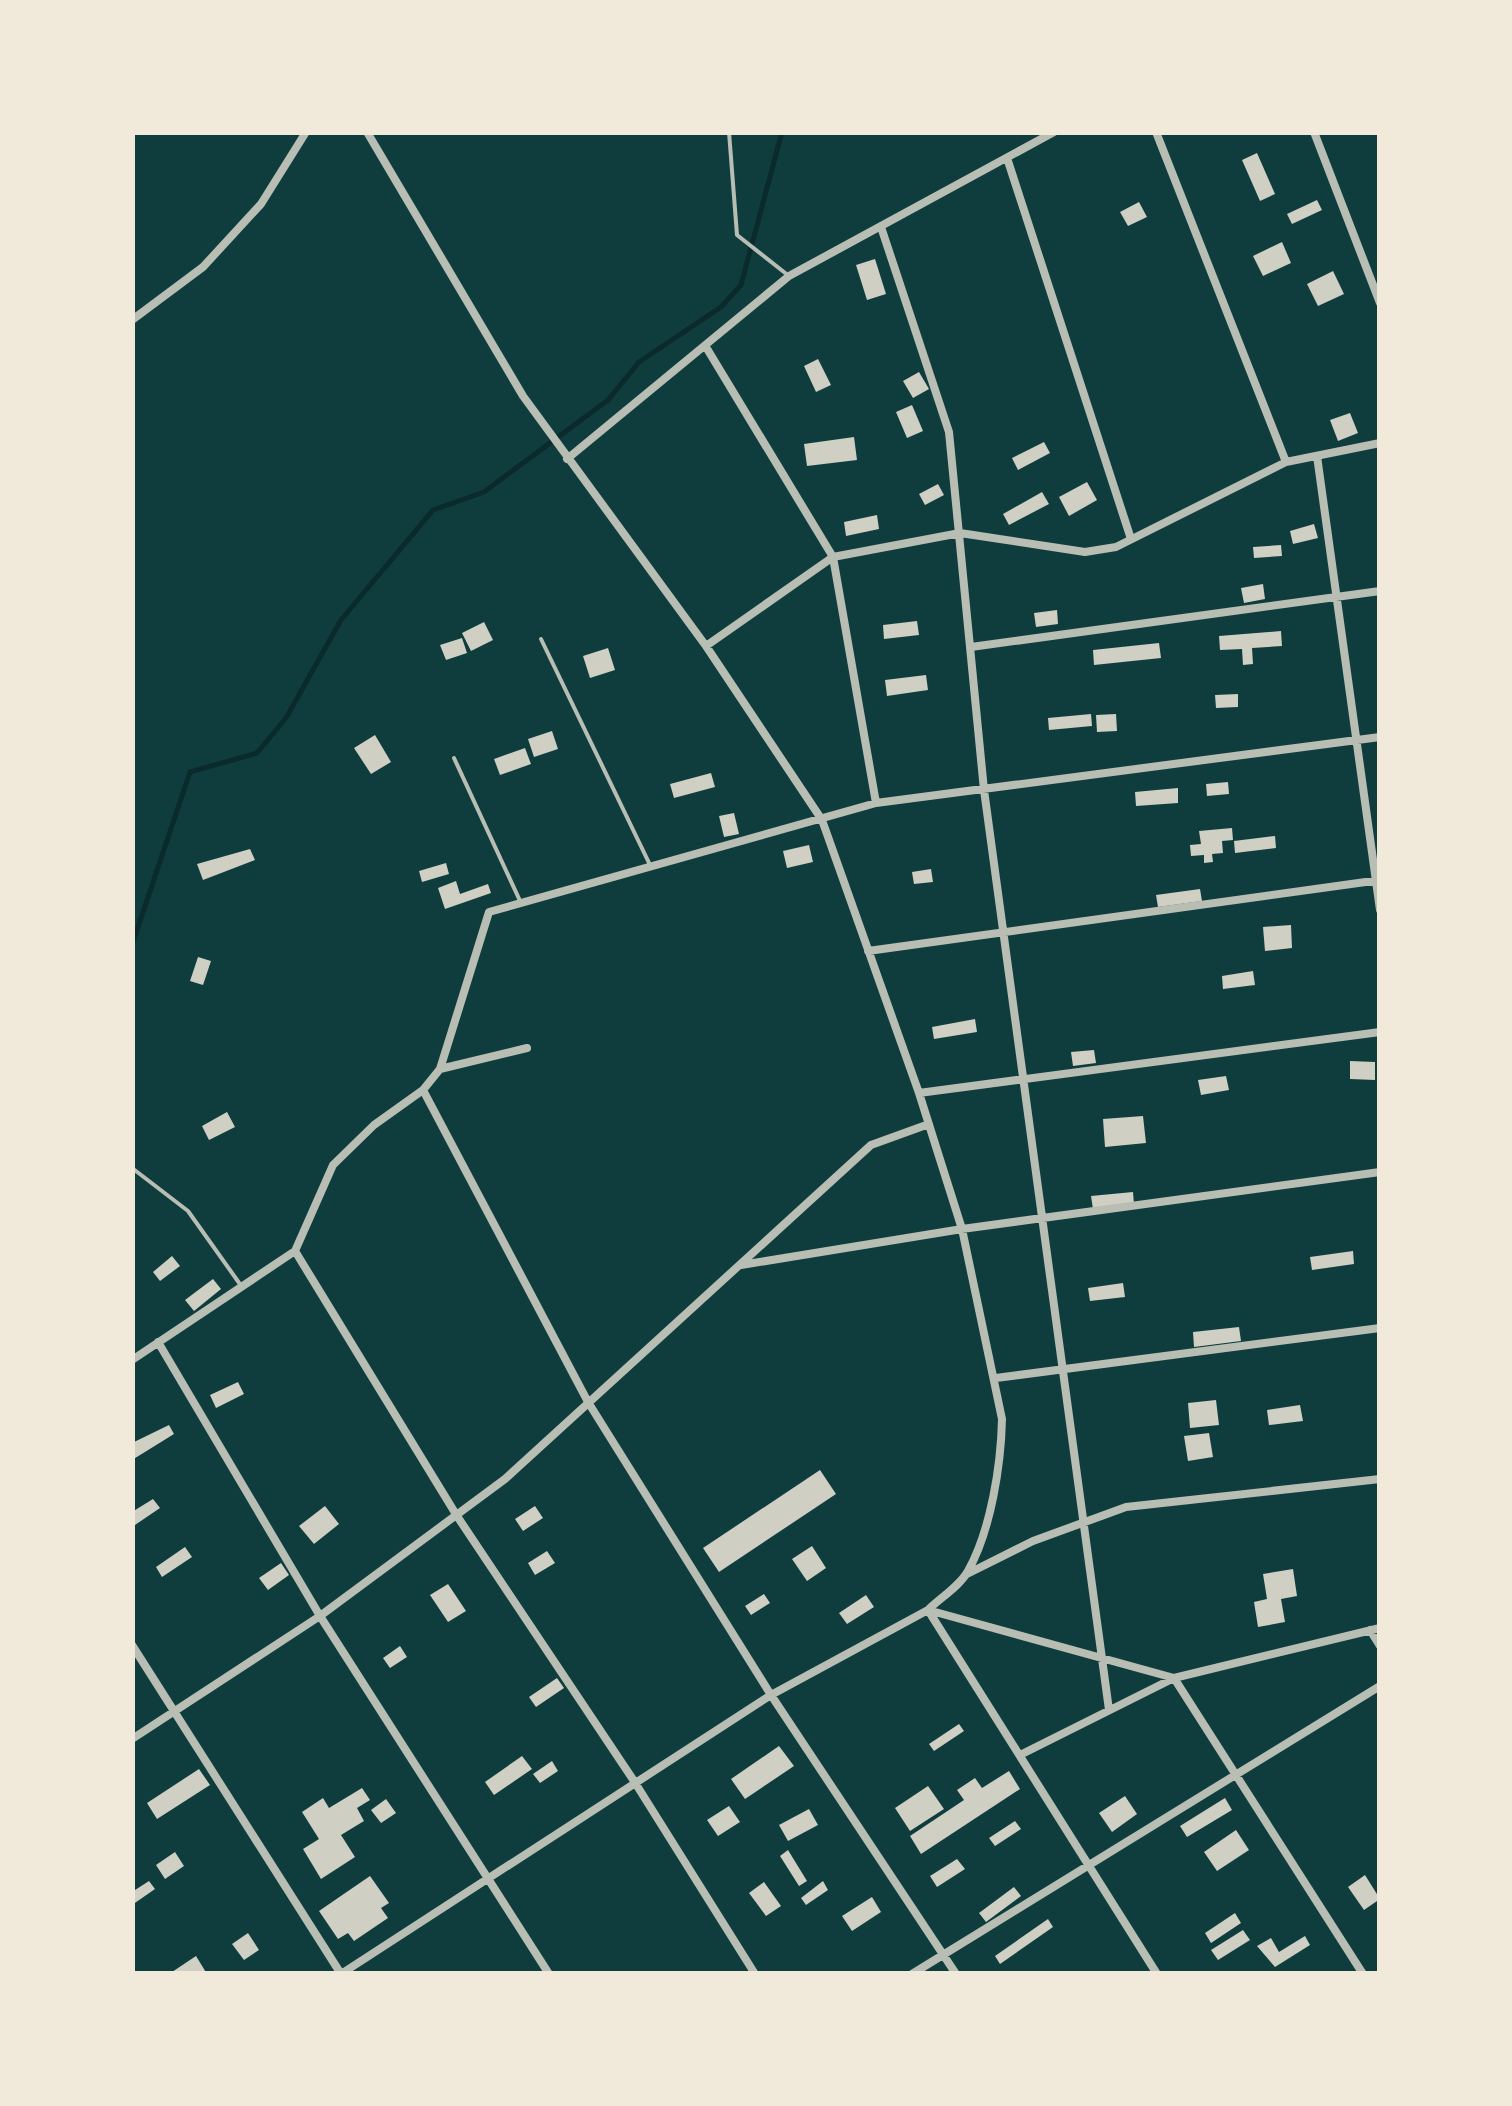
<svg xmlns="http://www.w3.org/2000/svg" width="1512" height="2106" font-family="'Asap Condensed',sans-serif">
<rect width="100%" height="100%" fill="#0f3d3e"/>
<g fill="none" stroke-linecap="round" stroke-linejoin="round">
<path stroke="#0a2a2b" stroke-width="5" d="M132,945L190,772L257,753L286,718L341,620L433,510L484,492L608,400L639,362L721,307L741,285L782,132"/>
</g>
<path fill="#cfcfc3" d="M1257,153L1275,194L1260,201L1242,160Z
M1317,200L1322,210L1292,224L1287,214Z
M1139,202L1147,217L1128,226L1120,212Z
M1282,242L1291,263L1263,276L1253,256Z
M875,259L886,294L867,300L856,265Z
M1333,271L1344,294L1318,306L1307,284Z
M818,359L831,385L816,392L804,366Z
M919,372L929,389L913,398L903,381Z
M912,405L923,431L907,438L896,412Z
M1350,413L1358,433L1338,441L1330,420Z
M854,437L857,460L807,466L804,444Z
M1044,442L1050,453L1018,470L1012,458Z
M1087,482L1097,500L1069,516L1059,497Z
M938,484L944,495L925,505L919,494Z
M1042,492L1049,504L1009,525L1003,514Z
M877,515L879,529L846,536L844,522Z
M1314,524L1318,538L1293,544L1290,531Z
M1281,545L1282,556L1254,558L1253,547Z
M1263,584L1265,599L1244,603L1241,588Z
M1057,610L1058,624L1036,627L1034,613Z
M917,621L919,635L884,639L883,625Z
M484,622L493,640L471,651L462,633Z
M1281,631L1282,646L1252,648L1253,664L1243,665L1242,649L1220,650L1219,636Z
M462,638L467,653L446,660L440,645Z
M1159,643L1161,658L1094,665L1093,650Z
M608,648L615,670L590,678L583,656Z
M926,675L928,690L887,696L885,680Z
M1238,694V707L1216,708L1215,695Z
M1091,714L1092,726L1049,730L1048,718Z
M1116,714L1117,731L1097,732L1096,715Z
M552,731L558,749L534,757L528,739Z
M375,735L391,762L371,774L354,748Z
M525,748L531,764L500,775L494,759Z
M711,773L715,787L674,798L670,784Z
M1228,782L1229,794L1207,796L1206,784Z
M1178,788V803L1136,806L1135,792Z
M734,813L739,834L724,837L719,816Z
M1232,828L1233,840L1222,841L1223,853L1212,854L1213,862L1204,863V855L1191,856L1190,845L1201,844L1199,831Z
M1275,836L1276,848L1235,853L1234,841Z
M809,845L813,862L787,868L783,851Z
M250,849L255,860L203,880L197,864Z
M446,863L449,874L422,882L419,871Z
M931,869L933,882L914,884L912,872Z
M456,881L460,894L488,884L491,893L445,909L438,888Z
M1200,889L1202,901L1158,907L1156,895Z
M1291,925L1292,948L1265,951L1263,927Z
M198,957L211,961L203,985L190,981Z
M1253,971L1255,985L1223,989L1222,976Z
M975,1019L977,1032L934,1039L932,1027Z
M1094,1050L1096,1063L1073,1066L1071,1052Z
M1350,1061L1375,1062V1080L1350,1079Z
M1226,1076L1229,1090L1201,1095L1198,1080Z
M227,1112L235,1127L209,1140L202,1126Z
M1143,1116L1146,1143L1105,1147L1103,1119Z
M1133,1192L1134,1205L1093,1209L1091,1196Z
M1353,1251L1354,1264L1312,1270L1310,1257Z
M172,1256L180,1266L160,1281L153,1272Z
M213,1279L221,1289L194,1311L185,1300Z
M1123,1283L1125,1297L1090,1301L1088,1288Z
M1239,1327L1241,1341L1194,1347L1193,1332Z
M238,1382L244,1394L216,1408L210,1395Z
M1216,1400L1219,1425L1190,1428L1188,1403Z
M1300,1405L1303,1421L1269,1425L1267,1410Z
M169,1425L174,1434L132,1460V1443Z
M1209,1433L1213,1457L1188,1461L1184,1436Z
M820,1470L836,1494L719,1572L703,1548Z
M153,1499L160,1508L132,1527V1512Z
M325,1506L339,1524L314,1544L299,1526Z
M535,1506L543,1518L523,1531L515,1519Z
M812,1546L826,1568L807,1581L792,1559Z
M185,1547L192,1557L162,1577L156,1567Z
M547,1551L555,1563L535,1575L528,1563Z
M281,1563L289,1575L268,1590L259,1578Z
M1293,1569L1297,1596L1281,1599L1285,1622L1258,1627L1254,1602L1267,1599L1263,1574Z
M448,1584L466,1611L448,1622L430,1595Z
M764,1594L770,1603L751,1615L745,1606Z
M866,1595L874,1607L847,1624L839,1613Z
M400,1646L407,1657L390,1668L383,1658Z
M557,1678L564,1688L536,1707L529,1697Z
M959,1724L964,1731L934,1751L929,1744Z
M779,1746L794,1766L745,1799L731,1779Z
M522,1756L532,1769L494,1795L485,1782Z
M552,1761L558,1771L540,1783L533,1774Z
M199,1769L210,1785L157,1819L147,1803Z
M1009,1771L1020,1789L921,1854L910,1836L964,1800L957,1790L975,1778L982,1788Z
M928,1786L944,1809L910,1831L895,1808Z
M362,1788L370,1800L357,1808L364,1821L341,1835L355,1857L321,1879L303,1849L319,1839L302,1812L323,1798L329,1808Z
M1125,1796L1137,1814L1112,1832L1099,1813Z
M1225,1798L1232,1810L1187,1837L1180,1826Z
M386,1799L396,1813L381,1823L371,1810Z
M729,1806L740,1822L718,1836L707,1820Z
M809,1809L818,1825L788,1841L779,1825Z
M1015,1821L1021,1829L995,1846L989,1838Z
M1236,1830L1249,1850L1217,1871L1204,1852Z
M788,1850L807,1881L799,1886L780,1856Z
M175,1852L184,1866L165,1879L156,1865Z
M957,1859L965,1869L937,1887L930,1876Z
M1365,1875L1380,1899L1364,1910L1348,1887Z
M370,1876L389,1903L381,1908L388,1918L354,1941L348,1933L338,1939L319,1911Z
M149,1881L155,1889L132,1905V1892Z
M823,1881L828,1890L806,1905L801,1898Z
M764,1882L781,1906L766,1916L749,1893Z
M1014,1887L1021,1896L986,1922L979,1913Z
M872,1897L881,1912L852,1931L842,1916Z
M1235,1913L1241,1923L1211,1943L1205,1933Z
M1048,1919L1053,1927L1000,1964L995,1956Z
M1243,1930L1250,1940L1218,1960L1211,1950Z
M248,1933L259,1950L244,1960L232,1944Z
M1305,1936L1310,1945L1275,1967L1257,1946L1271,1938L1279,1952Z
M196,1956L207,1974H169Z"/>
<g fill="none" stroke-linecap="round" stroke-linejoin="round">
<path stroke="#b8beb3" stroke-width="4" d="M729,132L737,235L789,276
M541,639L651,867
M454,758L521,903
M132,1168L188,1211L242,1287"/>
<path stroke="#b8beb3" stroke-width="8" d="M367,132L523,396L706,646L822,820L919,1093L962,1229L1002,1419C1001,1465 991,1530 968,1571C960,1586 940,1598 928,1610L1157,1974
M1156,132L1286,462
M1314,132L1380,303
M1007,158L1131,539
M881,227L949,432L984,790L1109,1710
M132,320L203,267L261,204L306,132
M706,347L833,557L876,803
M1317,456L1380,910
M567,459L789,276L1054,132
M706,646L833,557L960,533L1085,552L1116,547L1286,462L1380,443
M971,647L1380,591
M868,951L1380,880
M440,1069L527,1048
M423,1090L588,1402L771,1695L956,1974
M919,1093L1380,1032
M295,1251L457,1516L634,1781L755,1974
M741,1265L962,1229L1380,1172
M158,1342L320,1616L549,1974
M132,1360L295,1251L333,1165L374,1125L423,1090L440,1069L489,912L876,803L1380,737
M996,1378L1380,1328
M967,1574L1033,1541L1126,1507L1380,1479
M1370,1630L1380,1646
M132,1645L341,1974
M132,1739L320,1616L505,1479L871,1145L929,1124
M1020,1755L1174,1678L1380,1628
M341,1974L771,1695L928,1610L1174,1678L1363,1974
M912,1974L1380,1686"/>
</g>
<rect width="1512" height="2106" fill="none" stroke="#f1e9da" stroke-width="270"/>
</svg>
